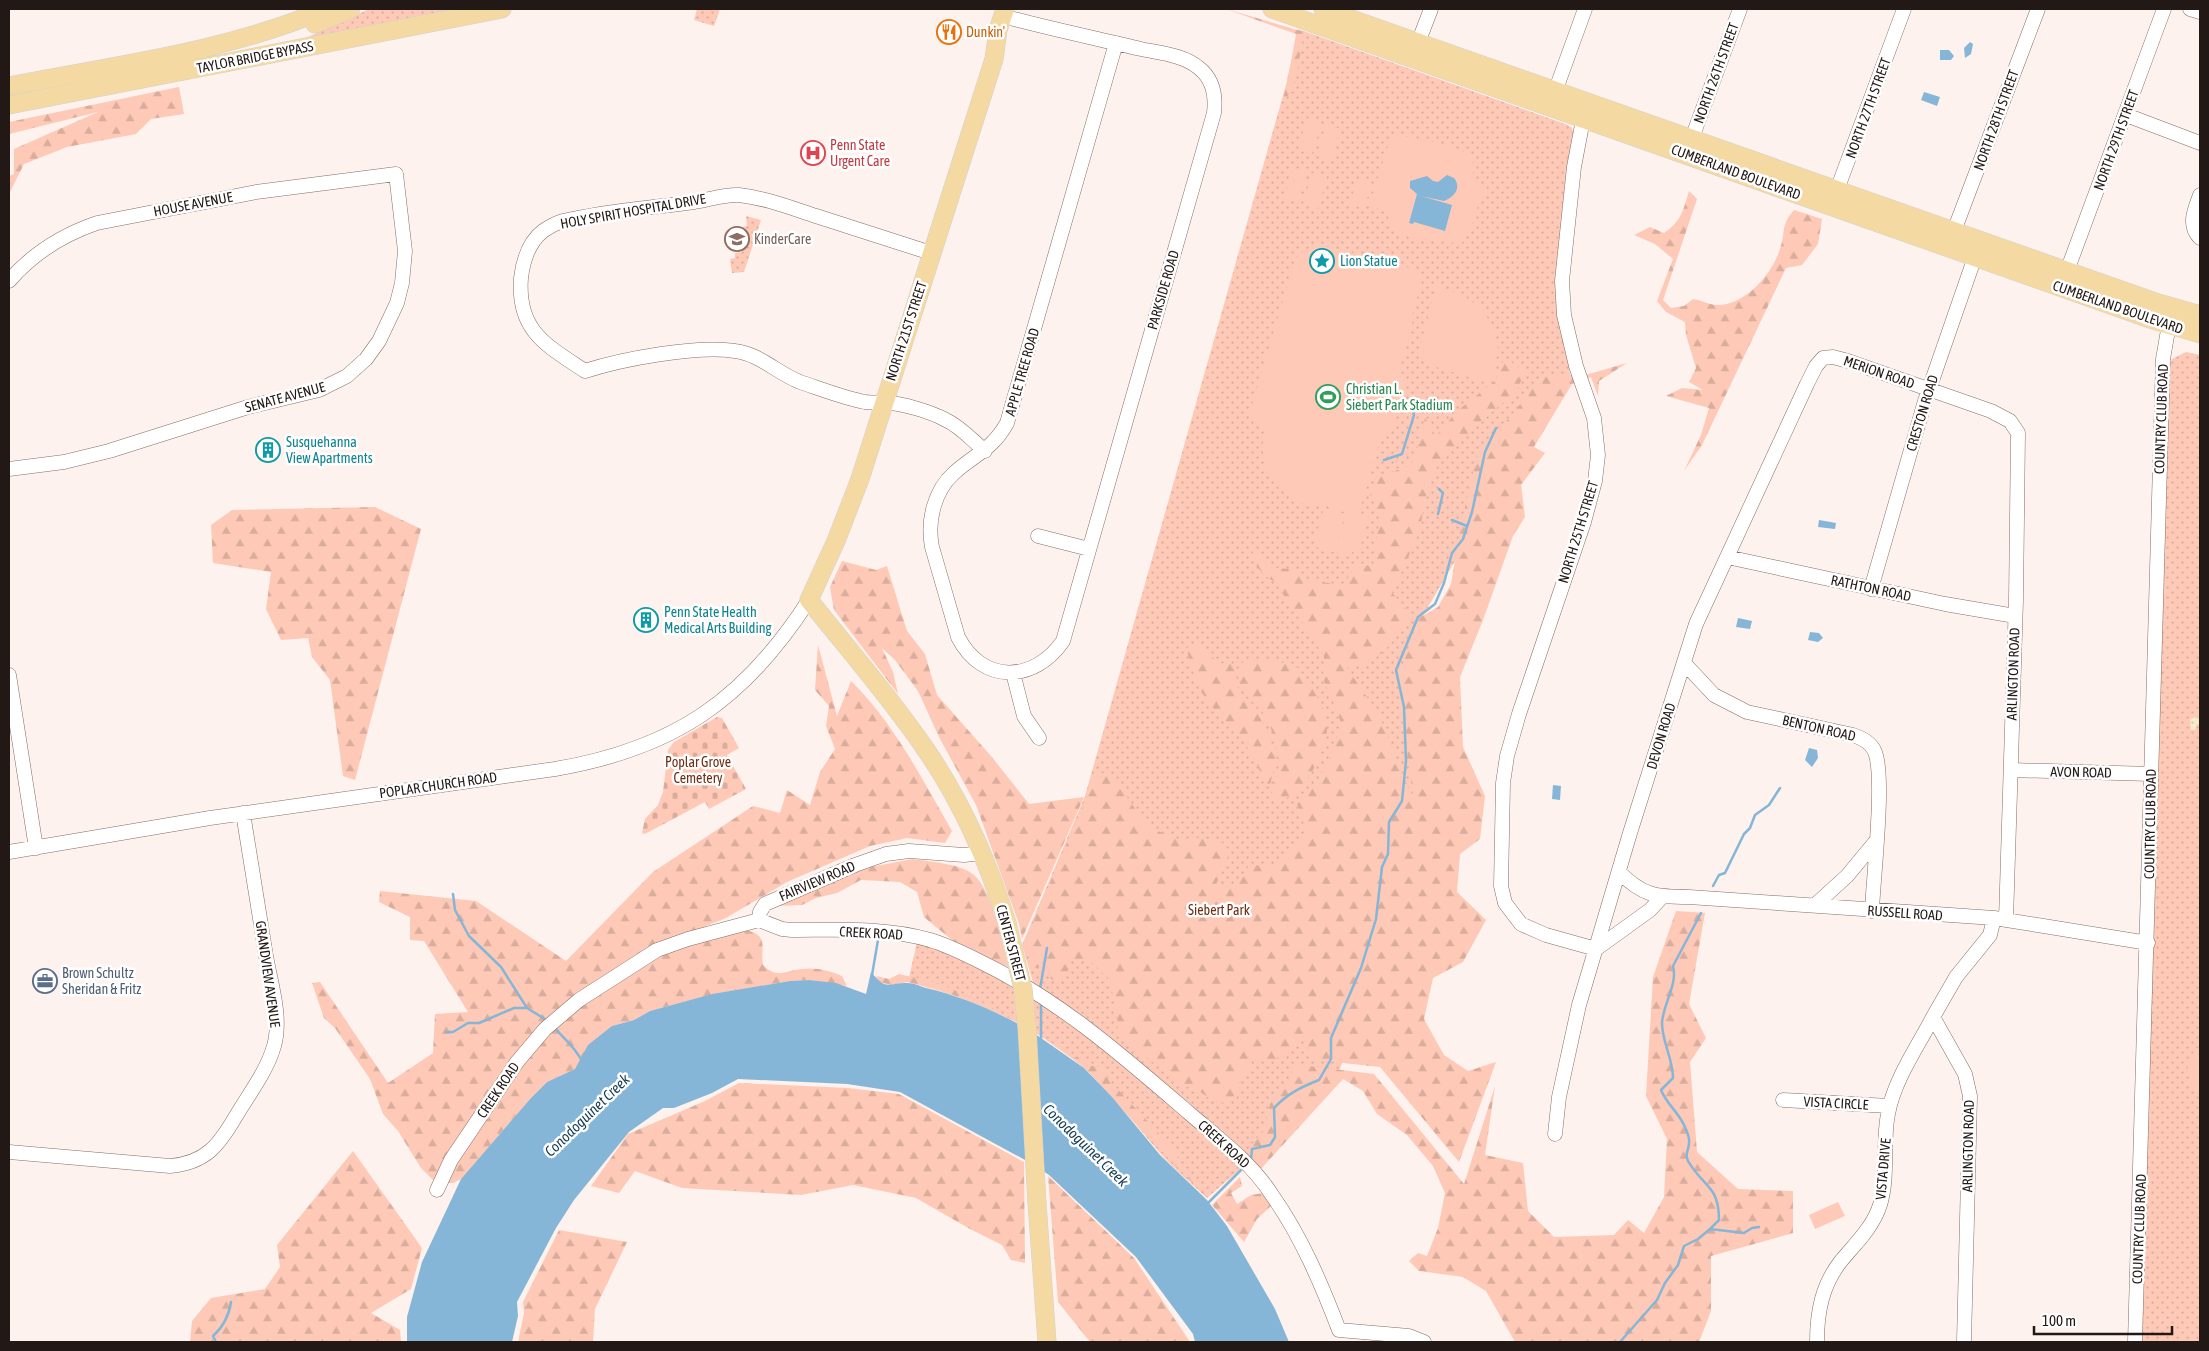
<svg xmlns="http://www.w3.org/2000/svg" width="2209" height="1351" font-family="'Asap Condensed',sans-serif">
<defs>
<pattern id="grass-dots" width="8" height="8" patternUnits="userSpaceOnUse" patternTransform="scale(1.25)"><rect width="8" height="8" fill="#fec9b6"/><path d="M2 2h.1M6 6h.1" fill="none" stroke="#d9ac9c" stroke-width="1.8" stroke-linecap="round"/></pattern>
<pattern id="forest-firs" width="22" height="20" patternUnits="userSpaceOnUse" patternTransform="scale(1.25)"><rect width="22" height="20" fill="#fec9b6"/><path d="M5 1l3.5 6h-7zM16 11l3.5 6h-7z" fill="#d9ac9c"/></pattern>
<pattern id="sand-dots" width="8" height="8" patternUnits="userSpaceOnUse" patternTransform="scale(1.25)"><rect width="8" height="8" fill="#f5ebc6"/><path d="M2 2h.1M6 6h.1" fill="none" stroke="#d2c9a9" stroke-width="1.8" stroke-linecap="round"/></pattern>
<pattern id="cemetery-stones" width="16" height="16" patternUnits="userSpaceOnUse" patternTransform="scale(1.25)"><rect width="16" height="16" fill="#fec9b6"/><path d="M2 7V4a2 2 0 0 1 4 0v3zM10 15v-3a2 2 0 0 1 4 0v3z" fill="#d9ac9c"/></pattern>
</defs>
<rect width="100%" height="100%" fill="#fdf2ee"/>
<path fill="url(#grass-dots)" d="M369,9H459L297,42Z
M697,9H720L714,26L694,20Z
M1298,29L1568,125L1572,128L1573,134L1559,315L1571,379L1465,544L1421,619L1429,780L1387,945L1340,1069L1258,1166L1106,1036L1033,982L1022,945L1085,796L1286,85Z
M746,216L761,220L744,272L732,273L730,259L735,258V253L742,252L738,228L747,226Z
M2186,352L2200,355V1342H2138L2169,366L2172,359Z
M917,942C1043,980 1145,1082 1244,1166L1207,1198C1191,1183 1174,1169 1160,1153C1135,1125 1113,1092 1084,1068C1033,1024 972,998 908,982Z"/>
<path fill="url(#forest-firs)" d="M1226,9L1304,32L1294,89L1282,102L1288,81L1296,34Z
M179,87L184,114L151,119L136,134L67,147L24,164L9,194V176L14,174V149L98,112L9,134V122Z
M1689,191L1697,199L1663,300L1671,308L1684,306L1693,299C1701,300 1712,306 1720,305C1747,303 1772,274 1780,249C1786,232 1780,226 1794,210L1822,219L1818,244L1802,265L1786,268L1702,445L1684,471L1701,435L1709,408L1666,396L1682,388L1703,390L1689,382L1696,368L1686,335L1685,322L1666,312L1657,301L1673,259L1655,244L1634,235L1650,227L1664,233C1682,221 1683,210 1689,191Z
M1502,362H1511L1525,372L1516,392L1475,426L1437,467L1427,491L1419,533L1392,593L1405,607L1409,617C1391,644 1382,662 1347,668L1379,715L1414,802L1401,710V669L1419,618L1438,607L1451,584L1460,530L1476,459L1542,377L1554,374L1572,375L1575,378L1627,363L1599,381L1598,396L1591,377L1572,384L1534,447L1545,453L1521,485L1525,517L1513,536L1483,620L1460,677L1463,747L1485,796L1480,839L1460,854L1457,892L1486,920L1463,962L1433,978L1424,1019L1444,1055L1468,1071L1496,1062L1459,1162L1380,1067L1315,1060L1302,1040L1269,1064L1247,1054L1254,1067L1242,1077L1237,1092L1229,1103L1215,1102L1199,1091L1183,1085L1117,1035L1118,1023L1110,980L1091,962L1070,959C1070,971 1066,977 1055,982L1046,974L1048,946C1045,955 1045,969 1032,968L1025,941L1087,796C1088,791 1089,777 1094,774C1111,763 1136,813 1145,823C1155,833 1169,833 1180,841L1192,837L1223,843L1229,850C1227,864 1221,872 1216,885L1222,887L1235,886L1249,866L1277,864L1296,846L1305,831L1302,815L1297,804L1316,783L1330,758L1341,725L1338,712L1323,679L1324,656L1275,582C1264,576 1252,565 1253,551H1259L1275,568L1290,569L1308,580L1343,585L1358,563L1373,567L1380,515L1370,494L1376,477L1407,467L1414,460L1425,418L1432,423L1434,439L1456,412L1496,380Z
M375,507L421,529L355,780L343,776L330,680L312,657L308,638L281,640L266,609L271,572L213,563L211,525L232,510Z
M842,561L876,570L887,566L907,631L925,654L937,695L991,756L1029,804L1084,797L1022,939L1019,924L976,805L939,737L918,691L895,660L882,648L893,672L898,694L834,610L830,587Z
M1194,644L1202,648L1219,663L1237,664L1235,678L1239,691L1263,721L1274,752L1276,762L1270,784L1265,783C1259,768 1253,755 1244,742C1234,727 1219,716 1208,702C1198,687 1190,667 1187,649L1189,645Z
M818,645L837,716L851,681C894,723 922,779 952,831L945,843L907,838L870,846L787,882L726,918L656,946L658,954L746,930C770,936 760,947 763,965C778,980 786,970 803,969C816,967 830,971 842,976L847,986L809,980L790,981L713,994L650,1011L634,1020L612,1026L575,1069L547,1082L531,1098L461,1179L453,1183L435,1182L421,1168L398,1131L383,1114L370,1079L335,1028L324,1018L312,983L320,982L388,1083L433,1053L435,1014L468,1012L424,941L410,940V917L379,902L380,891L476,901L566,961L653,872L753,806L780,813L787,790L810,805L820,772L835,749L826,726L829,706L815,690Z
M1252,659L1281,662L1298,668C1309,684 1324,703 1327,722C1330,740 1309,784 1295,794C1288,799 1280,799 1272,799C1271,786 1280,773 1279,760C1278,748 1272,730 1267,719C1258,702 1231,691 1240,667C1242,661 1246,660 1252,659Z
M913,859C931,862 954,863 970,872C992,885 1002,943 1008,967L958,945L924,917L917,892L900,882L861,880L837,893L816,898L802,905L774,906L860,869Z
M1676,911L1705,913L1689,1004L1706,1038L1690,1062L1697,1152L1738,1189L1793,1191V1233L1711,1256V1311L1699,1342H1515L1486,1291L1463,1277L1419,1271L1409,1261L1418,1253L1427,1256L1438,1228L1445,1193L1433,1166L1407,1135L1377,1114L1363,1091L1343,1079L1260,1170L1249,1152L1250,1146L1264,1131L1270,1104L1291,1079L1293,1064L1374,1074L1464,1184L1495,1086L1485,1155L1523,1163L1528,1211L1554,1237L1614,1235L1628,1220L1644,1233L1664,1197L1667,1139L1646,1096L1653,977Z
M899,974L937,983L976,999L1013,1020L968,1000L936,989L908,982L891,985L879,982L876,976L889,979Z
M1039,1035L1092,1066L1103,1068L1110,1081L1164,1139L1206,1196L1141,1130L1084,1067Z
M739,1083L848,1088L899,1094L1024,1162L1025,1263L1011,1260L1002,1245L970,1229L916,1198L853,1185L801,1195L682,1188L635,1171L619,1193L591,1186L628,1134L705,1101Z
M353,1151L422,1248L411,1289L371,1313L400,1330L401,1342H190L192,1321L211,1298L265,1289L280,1267L277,1245Z
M1048,1176L1134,1258L1190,1342H1090L1058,1302Z
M1240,1177L1242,1186L1231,1193L1237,1204L1251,1195L1263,1193L1271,1206L1257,1219L1244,1242L1212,1205Z
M559,1230L627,1242L595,1309L593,1342H518L524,1313L523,1302Z"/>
<path fill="url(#sand-dots)" d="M2200,716V725L2197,724L2195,730H2191L2190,719Z"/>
<path fill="url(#cemetery-stones)" d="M717,717L722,718L739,748L727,755L746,789L709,809L705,802L645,834L642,833L645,819L658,805L663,792L668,750L674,742Z"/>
<path fill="#fec9b6" d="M1307,118L1322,123L1312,154L1298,150Z
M1326,124L1341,129L1332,160L1317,156Z
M1392,134C1409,138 1461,144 1471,158C1476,164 1473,173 1471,180L1487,186L1481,203L1477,208L1472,226L1461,244C1439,239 1404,244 1389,223L1388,212L1369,205Z
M1293,167L1307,172L1298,203L1284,198Z
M1312,173L1327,177L1318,209L1303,204Z
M1357,179L1372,183L1364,209L1350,204Z
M1318,245L1367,256L1370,255L1380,260L1417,270L1422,280L1413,313L1412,327L1400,368L1402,371L1401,376L1408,379L1390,437L1384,435L1382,440H1380L1359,514L1369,517L1358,553L1352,552L1351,557L1313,546L1324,508L1345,514L1335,550L1347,513L1324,505H1316L1314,508C1275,496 1256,468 1265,427L1253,424L1254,421L1250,419L1251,416L1249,415L1294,263C1298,253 1306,247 1316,248Z
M1436,286L1462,295L1481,308L1494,328L1498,349L1493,378L1488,383L1426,364L1419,353Z
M2200,1047V1091C2183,1083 2184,1056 2200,1047Z
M1838,1202L1845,1216L1815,1229L1809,1215Z"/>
<path fill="#85b6d7" d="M1970,42L1973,44L1971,54L1965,58L1964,48Z
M1940,50H1949L1954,56L1951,60H1940Z
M1924,92L1940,97L1937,106L1921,100Z
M1447,175L1454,178C1462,188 1454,197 1444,201L1421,196L1452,205L1445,231L1414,222L1413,224L1409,223L1417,194L1410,188V181L1427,176L1433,181L1438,182Z
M1819,520L1836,523L1835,529L1818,527Z
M1738,618L1752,621L1750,629L1736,627Z
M1810,632L1819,633L1823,638L1818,642L1808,640Z
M1809,748L1817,750L1818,758L1812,767L1805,760Z
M1553,785L1561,786L1560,800L1552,799Z
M871,972C887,991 886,983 908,983C913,983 920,986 926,988C961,996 995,1011 1026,1028L1036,1166L900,1092L847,1084L738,1079L712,1093L674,1108H663L629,1132L574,1200L556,1228L517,1302L518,1316L512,1342H407V1317L422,1262L461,1179L531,1098L547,1082L575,1069L588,1045L612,1026L634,1020L650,1011L712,994L790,981L809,980L836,983L866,994Z
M1028,1029L1084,1068L1112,1097L1160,1155L1207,1200L1227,1226L1275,1309L1289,1342H1195L1193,1334L1136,1257L1049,1175L1039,1168Z"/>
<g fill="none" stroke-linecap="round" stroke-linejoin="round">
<path stroke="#85b6d7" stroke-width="2.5" d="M1384,460L1402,454L1414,415L1411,404
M1438,514L1443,493L1439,489
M1452,520L1467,526
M1713,886L1719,875L1725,873L1744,834L1750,828L1755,815L1769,805L1780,788
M453,894L455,910L469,936L501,967L527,1008L548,1021
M1701,913L1673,966C1678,984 1663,1004 1662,1023C1662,1042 1673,1059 1673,1078L1661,1090C1666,1103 1678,1112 1684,1125C1686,1129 1690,1138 1689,1143C1689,1151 1684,1153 1688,1161C1703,1187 1719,1185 1719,1220L1710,1229
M872,975L878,940
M1040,989L1047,948
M554,1027C563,1038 575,1047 582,1061
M446,1032H453L468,1023H479L514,1008H527
M1041,1040V1003
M1251,1159L1252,1149L1270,1145L1275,1137L1274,1108C1287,1094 1301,1087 1319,1080L1331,1059V1038L1361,968L1376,919L1382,867L1388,854L1389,822L1402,801L1406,761L1404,707L1396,670L1418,617L1435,604L1444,583L1452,553L1463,539L1472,512L1485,452L1496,428
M1207,1204L1244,1167
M216,1342L213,1336C224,1326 229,1316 231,1302
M1620,1342L1657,1300L1665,1283L1678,1265L1684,1246L1698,1239L1710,1229L1744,1233L1752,1228L1759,1227"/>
<defs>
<path id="minor" d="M2190,9L2200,12
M1014,19C1056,30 1099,39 1141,49C1160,53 1184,55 1199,68C1213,79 1216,96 1214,113L1063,641C1034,683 982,684 958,637L932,547C927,521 934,491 954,473C975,454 992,450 1007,423L1116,43
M1418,43L1431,9
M1552,100L1585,9
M1585,109L1574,167L1562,281L1564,315L1576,366L1594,418L1598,455L1595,481L1584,522L1519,714L1507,756L1503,783L1501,886L1505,903L1521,924L1546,935L1596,949L1650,910L1662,897
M2126,115L2200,143
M1692,138L1740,9
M2200,195C2195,209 2187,225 2200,238
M1834,198L1904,9
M1954,231L2038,9
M931,253C893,241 854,228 816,216C791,208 766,198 739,195C724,194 709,200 694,202C651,208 606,211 563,221C556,223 549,227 543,231C529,242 523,261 521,278C517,331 546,345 585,371C622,359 697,345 735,351C760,354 777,373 800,382C821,389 844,398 865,402C872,403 878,402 884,402C904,404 929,411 946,420C961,427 973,441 985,451
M2067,271L2164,9
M9,281C33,253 62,235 97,223L256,192L396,174L405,251L402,283L397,303L379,341L366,359L347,376L319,390L248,407L109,451L64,462L9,469
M1038,536L1089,549
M1727,557L1945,604L2015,616
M1871,589L1925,401L1978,248
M1685,664L1714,695L1747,712L1853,735C1862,738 1870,742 1874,750C1886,772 1873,879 1872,911
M1013,673L1024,716L1039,738
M9,675L36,848
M2011,770L2151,774
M9,852L210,818L555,769C673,749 744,701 809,600
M1619,872C1643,896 1656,897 1689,897L1994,918L2148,943
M1814,906L1847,876L1876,841
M759,920L760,912L765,904L855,865L886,854L909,851L964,855L982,853
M1783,1100L1889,1106
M1555,1134L1559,1097L1579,1005L1630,833L1696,624L1807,384L1816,366L1823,358L1833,357L1848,361L1991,411L2010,421L2018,433L2016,600L2006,920
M9,1152L170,1166C206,1163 219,1145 236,1116C249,1094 267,1071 274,1046C282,1018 271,984 266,956C258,908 251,861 243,813
M437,1190L451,1160L517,1062L545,1029L579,1000L657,950L688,939L759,920L782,929L792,930C838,930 886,927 930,940C947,945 963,953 979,961C1058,999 1123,1056 1189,1113C1218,1138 1251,1162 1272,1195C1301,1236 1321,1283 1339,1330L1409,1336L1424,1342
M1817,1342C1817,1312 1822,1285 1841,1261C1856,1243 1873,1227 1880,1205C1889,1175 1882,1143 1888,1114C1894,1080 1917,1048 1933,1017
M1964,1342L1970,1096L1965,1074L1933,1017L1956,977L1990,935L1994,918
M2135,1342L2163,359L2172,307"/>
<path id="major" d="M1005,9L998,30L994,59L860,479L836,541L809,600C848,649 889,696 924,747C961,800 988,861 1007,923
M1272,9L2153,320L2200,334
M1323,9L2158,303L2200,315
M315,24L351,9
M9,86C115,65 226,52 326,9
M9,105L502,9
M1037,1203L1047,1342"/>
</defs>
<use href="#minor" stroke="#856e66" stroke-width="15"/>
<use href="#major" stroke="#d3d1d0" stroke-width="19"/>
<use href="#minor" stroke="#fff" stroke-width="14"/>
<use href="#major" stroke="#f4d9a3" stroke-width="18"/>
<defs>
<path id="major-bridge" d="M1007,923L1023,989L1027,1028L1037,1203"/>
</defs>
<use href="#major-bridge" stroke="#d3d1d0" stroke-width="19" stroke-linecap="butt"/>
<use href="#major-bridge" stroke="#f4d9a3" stroke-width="18"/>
</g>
<defs>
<symbol id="restaurant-ring" viewBox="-11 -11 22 22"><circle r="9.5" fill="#fff" stroke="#e8710a" stroke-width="1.5"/><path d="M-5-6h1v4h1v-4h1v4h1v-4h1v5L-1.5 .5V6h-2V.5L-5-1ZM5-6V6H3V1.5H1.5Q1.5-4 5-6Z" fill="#e8710a"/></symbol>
<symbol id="hospital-ring" viewBox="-11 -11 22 22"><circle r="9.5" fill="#fff" stroke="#e0444e" stroke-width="1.5"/><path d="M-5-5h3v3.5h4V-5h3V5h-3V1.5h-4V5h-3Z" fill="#e0444e"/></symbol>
<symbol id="school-ring" viewBox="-11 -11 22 22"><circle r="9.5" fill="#fff" stroke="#8d6e63" stroke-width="1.5"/><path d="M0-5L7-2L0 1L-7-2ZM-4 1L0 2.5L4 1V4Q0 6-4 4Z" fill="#8d6e63"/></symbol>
<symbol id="sight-ring" viewBox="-11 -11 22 22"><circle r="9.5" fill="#fff" stroke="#0f9aa8" stroke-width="1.5"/><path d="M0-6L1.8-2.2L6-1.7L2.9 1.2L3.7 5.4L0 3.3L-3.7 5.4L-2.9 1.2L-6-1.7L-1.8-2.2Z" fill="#0f9aa8"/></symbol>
<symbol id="stadium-ring" viewBox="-11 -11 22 22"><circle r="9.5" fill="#fff" stroke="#2e9e5b" stroke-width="1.5"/><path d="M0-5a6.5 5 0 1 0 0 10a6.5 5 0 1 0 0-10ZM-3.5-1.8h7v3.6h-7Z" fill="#2e9e5b"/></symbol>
<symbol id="building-ring" viewBox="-11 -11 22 22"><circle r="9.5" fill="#fff" stroke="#0f9aa8" stroke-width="1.5"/><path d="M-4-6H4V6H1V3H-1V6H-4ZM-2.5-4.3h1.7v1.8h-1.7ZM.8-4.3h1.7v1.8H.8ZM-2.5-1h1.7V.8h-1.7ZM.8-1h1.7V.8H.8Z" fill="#0f9aa8"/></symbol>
<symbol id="office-ring" viewBox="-11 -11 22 22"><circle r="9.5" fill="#fff" stroke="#5c6f8a" stroke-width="1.5"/><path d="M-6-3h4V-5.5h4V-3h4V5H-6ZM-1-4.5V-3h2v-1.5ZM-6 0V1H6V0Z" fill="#5c6f8a"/></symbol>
</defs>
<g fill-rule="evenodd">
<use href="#restaurant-ring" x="935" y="18" width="28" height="28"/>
<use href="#hospital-ring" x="799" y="139" width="28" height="28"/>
<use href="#school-ring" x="723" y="225" width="28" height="28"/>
<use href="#sight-ring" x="1308" y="247" width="28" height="28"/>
<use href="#stadium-ring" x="1314" y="383" width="28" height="28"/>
<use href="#building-ring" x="254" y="436" width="28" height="28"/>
<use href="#building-ring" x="632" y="606" width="28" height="28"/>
<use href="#office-ring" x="31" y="967" width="28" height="28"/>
</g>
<g text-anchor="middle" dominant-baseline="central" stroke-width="5" stroke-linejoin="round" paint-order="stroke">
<g font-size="14" fill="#c56008" stroke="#fff" text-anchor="start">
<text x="966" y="32">Dunkin'</text>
</g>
<g font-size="14" fill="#221815" stroke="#fff">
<text transform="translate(255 57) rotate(-11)">TAYLOR BRIDGE BYPASS</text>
<text transform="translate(1716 73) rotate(-70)">NORTH 26TH STREET</text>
<text transform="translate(1868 108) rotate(-70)">NORTH 27TH STREET</text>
<text transform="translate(1996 120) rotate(-70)">NORTH 28TH STREET</text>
<text transform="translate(2116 140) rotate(-70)">NORTH 29TH STREET</text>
<text transform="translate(1736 172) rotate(20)">CUMBERLAND BOULEVARD</text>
<text transform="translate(193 204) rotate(-11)">HOUSE AVENUE</text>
<text transform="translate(633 211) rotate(-10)">HOLY SPIRIT HOSPITAL DRIVE</text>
<text transform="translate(1163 290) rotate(-74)">PARKSIDE ROAD</text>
<text transform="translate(2118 307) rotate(19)">CUMBERLAND BOULEVARD</text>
<text transform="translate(906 331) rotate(-72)">NORTH 21ST STREET</text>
<text transform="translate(1022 372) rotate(-74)">APPLE TREE ROAD</text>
<text transform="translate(1879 372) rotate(19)">MERION ROAD</text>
<text transform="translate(285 397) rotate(-15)">SENATE AVENUE</text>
<text transform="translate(1922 413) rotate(-73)">CRESTON ROAD</text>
<text transform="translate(2161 419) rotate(-88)">COUNTRY CLUB ROAD</text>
<text transform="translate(1578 532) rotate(-73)">NORTH 25TH STREET</text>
<text transform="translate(1871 588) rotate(12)">RATHTON ROAD</text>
<text transform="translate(2013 674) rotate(-88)">ARLINGTON ROAD</text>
<text transform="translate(1819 728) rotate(13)">BENTON ROAD</text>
<text transform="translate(1661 736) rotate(-73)">DEVON ROAD</text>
<text transform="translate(2081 772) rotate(1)">AVON ROAD</text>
<text transform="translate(438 785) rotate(-8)">POPLAR CHURCH ROAD</text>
<text transform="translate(2150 824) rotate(-89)">COUNTRY CLUB ROAD</text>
<text transform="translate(817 881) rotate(-23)">FAIRVIEW ROAD</text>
<text transform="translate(1905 913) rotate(4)">RUSSELL ROAD</text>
<text transform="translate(871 933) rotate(3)">CREEK ROAD</text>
<text transform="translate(1011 943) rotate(75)">CENTER STREET</text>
<text transform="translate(268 974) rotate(82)">GRANDVIEW AVENUE</text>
<text transform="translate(498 1090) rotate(-56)">CREEK ROAD</text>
<text transform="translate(1836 1103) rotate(3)">VISTA CIRCLE</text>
<text transform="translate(1224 1144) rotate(42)">CREEK ROAD</text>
<text transform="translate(1968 1146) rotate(-89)">ARLINGTON ROAD</text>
<text transform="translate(1883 1169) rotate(-85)">VISTA DRIVE</text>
<text transform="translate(2139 1229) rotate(-88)">COUNTRY CLUB ROAD</text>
</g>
<g font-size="14" fill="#be3a42" stroke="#fff" text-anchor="start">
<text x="830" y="145">Penn State<tspan x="830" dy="16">Urgent Care</tspan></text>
</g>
<g font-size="14" fill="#785e54" stroke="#fff" text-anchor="start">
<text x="754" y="239">KinderCare</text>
</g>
<g font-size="14" fill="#0d838f" stroke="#fff" text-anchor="start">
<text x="1340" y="261">Lion Statue</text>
<text x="286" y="442">Susquehanna<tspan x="286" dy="16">View Apartments</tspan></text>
<text x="664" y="612">Penn State Health<tspan x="664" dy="16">Medical Arts Building</tspan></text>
</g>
<g font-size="14" fill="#27864d" stroke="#fff" text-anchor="start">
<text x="1346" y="389">Christian L.<tspan x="1346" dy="16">Siebert Park Stadium</tspan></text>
</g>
<g font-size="14" fill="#6f2e13" stroke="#fff">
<text x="698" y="762">Poplar Grove<tspan x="698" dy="16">Cemetery</tspan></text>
<text x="1219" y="910">Siebert Park</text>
</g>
<g font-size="14" fill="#4e5e75" stroke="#fff" text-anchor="start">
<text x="62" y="973">Brown Schultz<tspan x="62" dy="16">Sheridan &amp; Fritz</tspan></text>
</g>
<g font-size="15" font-style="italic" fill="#153d54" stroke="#fff">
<text transform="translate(587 1115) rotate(-44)">Conodoguinet Creek</text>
<text transform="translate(1086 1145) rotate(44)">Conodoguinet Creek</text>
</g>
</g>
<rect width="2209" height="1351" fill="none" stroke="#221815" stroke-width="20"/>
<path d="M2034 1326v8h138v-8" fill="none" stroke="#221815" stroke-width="2.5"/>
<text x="2042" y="1326" font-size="15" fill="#221815" stroke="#ffffff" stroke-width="4" paint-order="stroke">100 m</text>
</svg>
